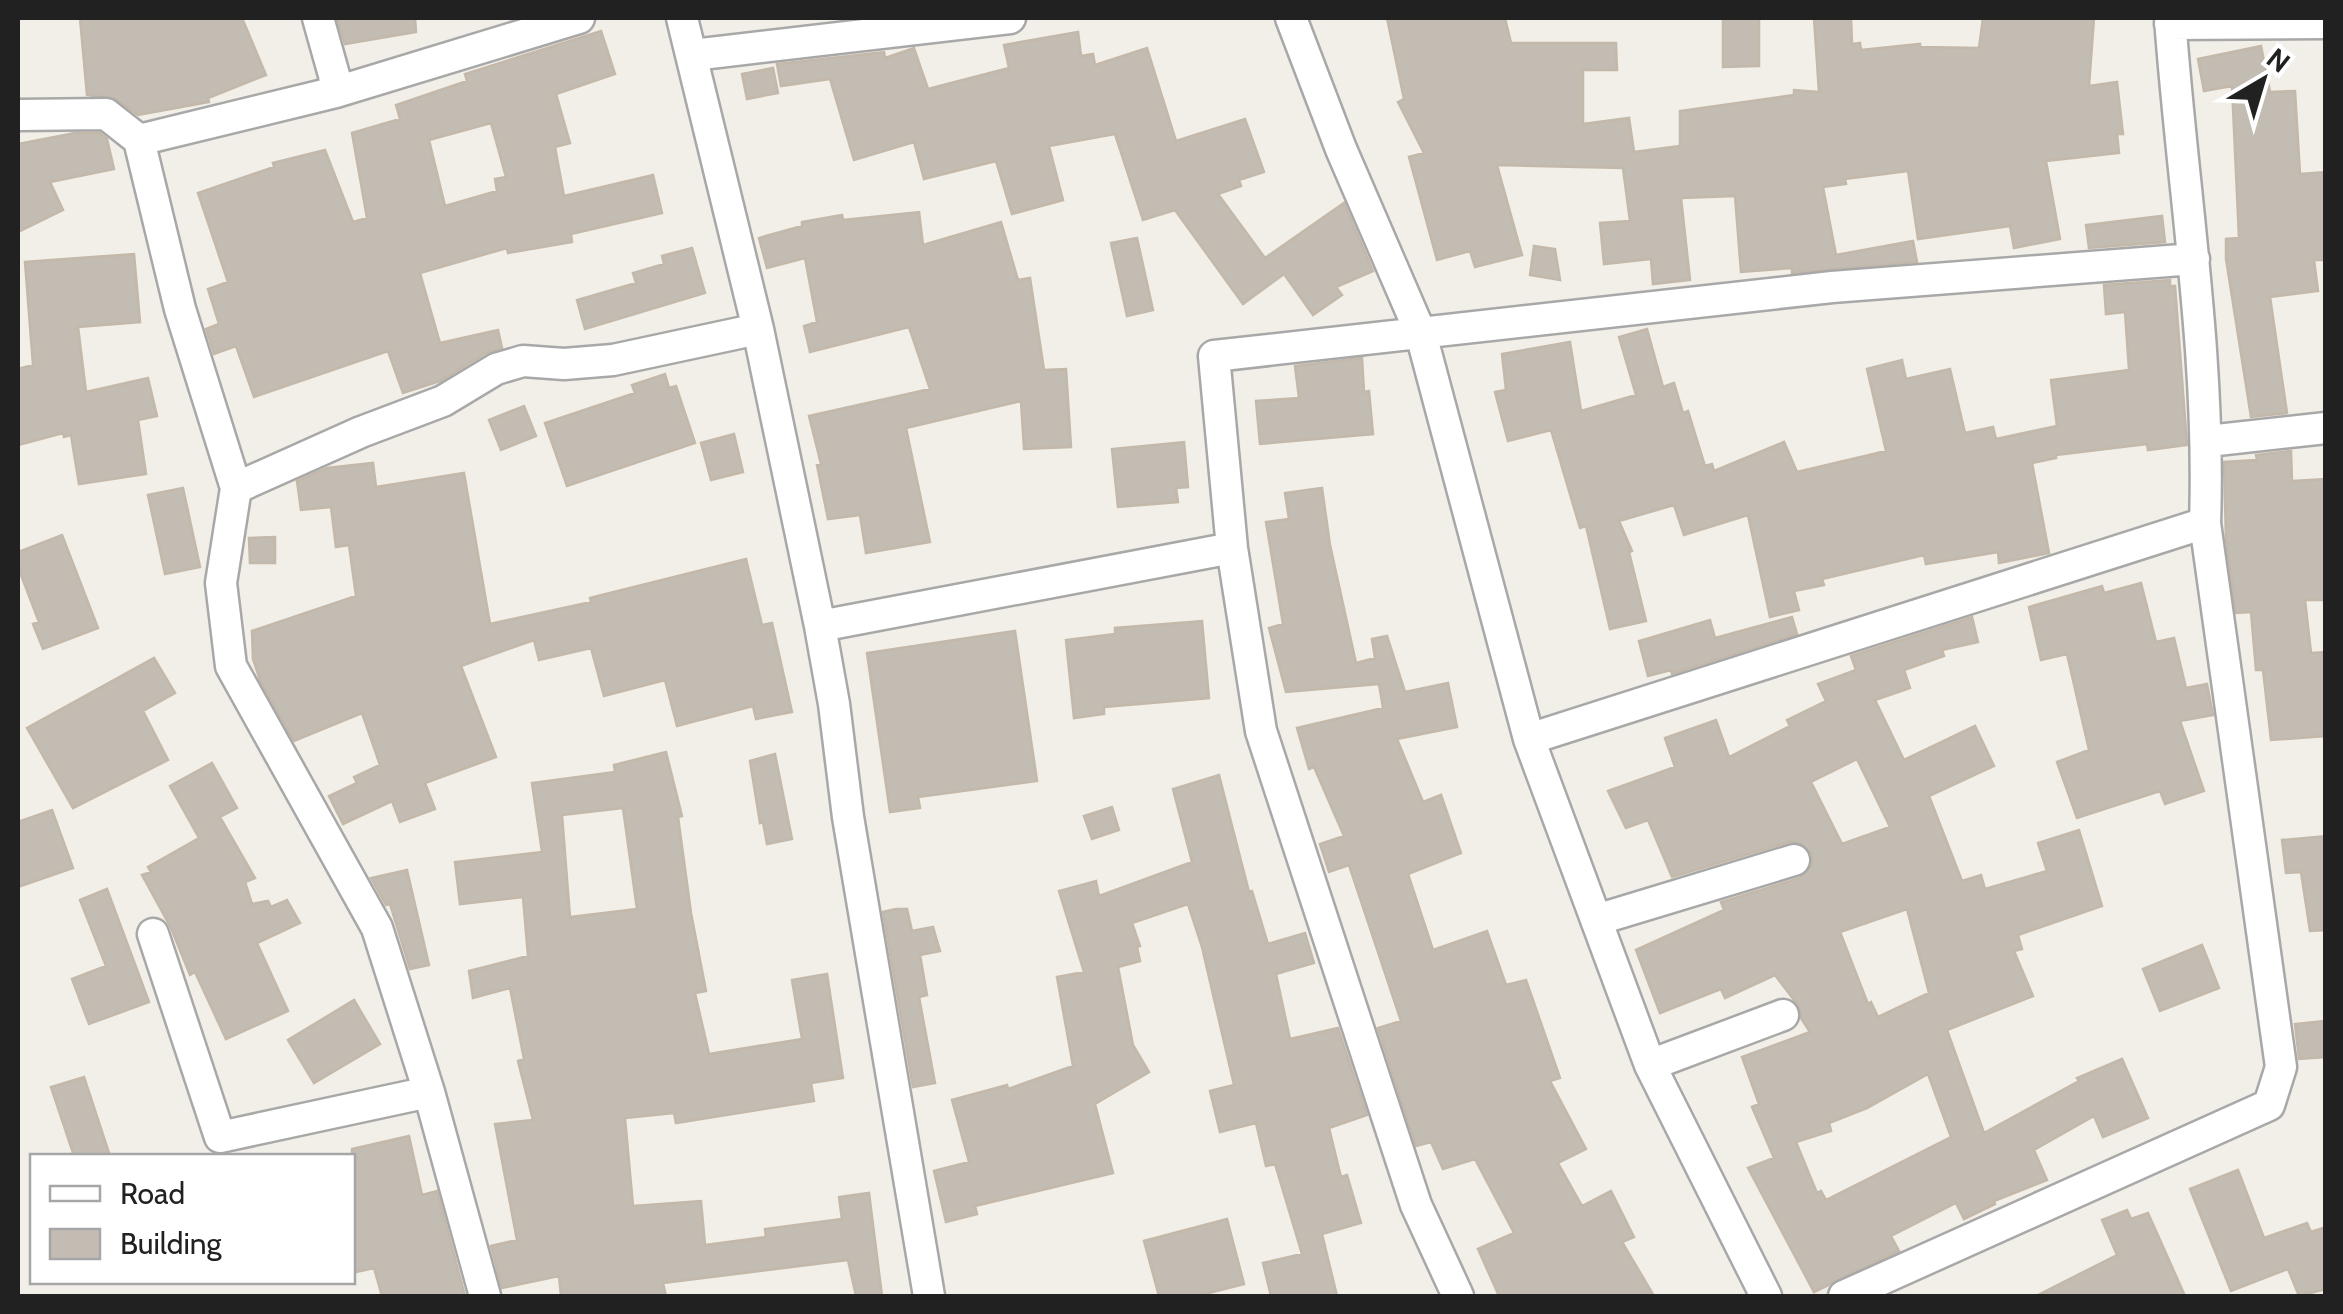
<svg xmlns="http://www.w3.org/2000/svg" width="2343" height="1314" font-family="Cabin,sans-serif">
<rect width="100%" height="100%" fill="#f1efe7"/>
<path fill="#c2bcb3" stroke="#c3b8a9" stroke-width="2.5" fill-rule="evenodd" d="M80,18H242L266,75L208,98L209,102L138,115L116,99L87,95Z
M337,18H415L416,32L345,44Z
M1387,18H1505L1511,43H1616L1617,70H1583V124L1629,118L1634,152L1680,146V111L1794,95V90L1819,92L1814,18H1851L1852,44L1860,43L1861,50L1920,44V47L1979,48L1983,18H2094L2089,86L2117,82L2123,134H2117L2119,153L2046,161L2060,239L2014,248L2010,226L1918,239L1908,171L1845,179L1846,184L1823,187L1836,255L1913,241L1917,262L1792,273V268L1741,272L1735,196L1681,198L1690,280L1653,284L1651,259L1604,264L1600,223L1630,221L1623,168L1497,165L1522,255L1475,267L1470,251L1437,260L1409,157L1424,153L1398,102L1404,99Z
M1723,18H1759V66L1723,67Z
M601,31L615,74L556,94L570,143L555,147L564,196L653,175L662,213L571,234L572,242L508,253L507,248L420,273L440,343L498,330L502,348L486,353L440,381L403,393L388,351L254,397L236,346L214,354L206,329L219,324L208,289L228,282L198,193L274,167L273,163L325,150L353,222L367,218L352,133L400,119L396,105L467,81L465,74ZM491,123L506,177L495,179L497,191L445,206L429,140Z
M1078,32L1081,56L1093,54L1095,65L1147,48L1176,141L1245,119L1264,172L1239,180L1241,186L1218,194L1265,258L1344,203L1373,271L1336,287L1342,295L1313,315L1284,274L1243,304L1175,210L1143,220L1115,134L1049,146L1063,200L1012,214L996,161L924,179L914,142L854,160L830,79L781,86L777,64L884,52L885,58L914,48L928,89L1009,68L1004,45Z
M2261,46L2270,92L2295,91L2300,174L2326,172V260H2314L2318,291L2270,297L2287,413L2251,417L2226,259V239L2239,238L2232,86L2204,91L2198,59Z
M773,68L778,93L747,99L742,74Z
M75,133H100L107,139L114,169L50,182L63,210L18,232V144Z
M919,212L923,245L1001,222L1018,280L1030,278L1044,370L1066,369L1071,447L1024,449L1021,401L906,428L930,542L866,553L860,515L828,519L817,465L821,464L809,416L930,389L909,327L810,352L804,326L817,322L805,258L767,268L759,238L802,226V222L842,215L843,220Z
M2162,216L2165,242L2089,248L2086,225Z
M1137,238L1153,310L1127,316L1111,243Z
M1534,246L1555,249L1560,280L1530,275Z
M692,248L705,293L585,329L577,300L636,283L633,273L664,264L662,256Z
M134,254L140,322L78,327L86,392L148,378L157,416L138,420L146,474L79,484L71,435L64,437L63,433L18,445V369L33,365L25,262Z
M2170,280V286H2175L2187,445L2148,450L2147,444L2056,455V458L2032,463L2049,553L1999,563L1998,552L1926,564L1924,555L1822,579L1824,585L1794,591L1799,610L1770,617L1748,515L1684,535L1674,505L1619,521L1632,551L1629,552L1646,621L1610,629L1586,526L1580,528L1551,430L1508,441L1495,392L1506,390L1502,354L1570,342L1581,411L1636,395L1619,337L1647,329L1663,387L1674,383L1683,413L1688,411L1705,466L1712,464L1714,471L1784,442L1797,472L1886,451L1867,369L1902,360L1906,379L1950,369L1965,433L1993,427L1996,439L2057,426L2051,380L2129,370L2125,312L2106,314L2104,285Z
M1362,358L1364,392L1369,391L1373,434L1260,444L1256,401L1299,398L1295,366Z
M665,374L669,388L676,386L695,443L567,486L545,423L635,393L632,385Z
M524,406L536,436L501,450L489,420Z
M734,434L743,472L711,480L701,443Z
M1184,442L1188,487L1176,488L1178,502L1118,507L1112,449Z
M2291,451L2292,481L2326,479V600H2305L2311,653L2326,652V736L2271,740L2263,670H2256L2251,612L2236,613L2226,541L2224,462L2257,460L2256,455Z
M373,463L376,487L464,473L490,624L591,602L590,598L746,559L762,625L772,623L792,712L756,719L753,706L677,726L665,680L604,696L591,648L539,660L534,640L461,666L496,757L425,783L435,809L400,822L392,801L343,824L329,796L357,783L354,777L380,765L362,713L294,741L260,680L253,659L252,631L356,596L349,545L336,547L331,507L301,510L297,481L327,468Z
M183,488L200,567L165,574L148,495Z
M1322,488L1330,545L1356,663L1375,658L1372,639L1387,636L1405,692L1448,683L1457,727L1397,739L1423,802L1441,795L1461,853L1408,874L1433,950L1487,931L1506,985L1526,980L1560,1078L1550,1081L1586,1149L1558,1163L1582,1206L1611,1191L1634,1237L1622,1242L1654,1296H1499L1478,1249L1514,1233L1475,1159L1443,1169L1431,1142L1416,1146L1378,1028L1401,1021L1349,865L1329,872L1320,844L1344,836L1314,767L1309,769L1297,728L1383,708L1379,684L1286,692L1269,628L1283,624L1266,522L1289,519L1285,493Z
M62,535L98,628L43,649L33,624L39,622L18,567V552Z
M275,537V563H250L249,538Z
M2141,583L2156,642L2174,638L2186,688L2207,684L2213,715L2180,721L2204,791L2165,804L2160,791L2077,818L2057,762L2089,750L2067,654L2041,660L2029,607L2102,586L2104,593Z
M1792,617L1797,634L1672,674L1671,670L1648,676L1639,641L1710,620L1715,638Z
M1972,617L1978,642L1942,650L1944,656L1904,670L1910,688L1875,700L1904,760L1975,726L1994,766L1929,796L1962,881L1981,875L1985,889L2047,871L2038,843L2079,830L2102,906L2018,935L2022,949L2014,951L2033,996L1947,1030L1984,1133L2079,1081L2077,1078L2122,1059L2148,1118L2103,1137L2094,1116L2034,1150L2047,1180L1994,1201L1995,1204L1964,1219L1956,1203L1891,1236L1899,1251L1814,1292L1748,1168L1774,1158L1752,1107L1759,1104L1742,1057L1810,1032L1801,1018L1800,1008L1775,975L1725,998L1721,989L1660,1013L1636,950L1724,910L1721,902L1800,878L1812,865V854L1799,842H1789L1672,877L1648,820L1626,828L1608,791L1675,767L1665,738L1716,720L1729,757L1790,726L1787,720L1826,701L1818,684L1856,670L1851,656ZM1857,759L1890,827L1842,844L1811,782ZM1907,909L1929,993L1878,1017L1871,1002L1868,1004L1840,932ZM1928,1074L1951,1137L1826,1200L1821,1191L1817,1193L1796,1142L1831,1131L1829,1123L1867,1108Z
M1202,621L1209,698L1104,707V714L1074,718L1066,640L1115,634V628Z
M1015,631L1037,781L918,797L920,808L890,812L867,653Z
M154,658L175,693L143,711L168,760L73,808L27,728Z
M666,752L682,816L678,817L691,913L706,991L695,993L709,1054L802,1039L792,980L827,974L843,1078L811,1083L814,1101L676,1123L674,1113L625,1118L633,1206L701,1201L705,1245L766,1237L765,1229L842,1219L839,1197L869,1193L882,1296H856L848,1260L663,1283L666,1296H561L559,1276L502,1288L491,1246L517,1240L495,1124L533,1120L518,1061L524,1059L510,988L473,998L469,971L528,956L523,897L460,904L455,862L542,852L532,783L615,772L614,765ZM623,808L637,909L570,917L562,815Z
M775,754L792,839L767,844L763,822L760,823L750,761Z
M212,763L237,808L220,817L255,878L245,882L252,904L268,901L271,907L287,900L300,923L257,943L288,1011L226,1039L195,972L190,975L171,928L142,875L151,872L148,867L199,838L170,786Z
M1219,775L1249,892L1252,891L1268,944L1305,933L1314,963L1276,974L1290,1039L1338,1028L1367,1115L1329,1128L1341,1177L1347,1175L1361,1223L1322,1234L1337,1296H1271L1263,1263L1302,1254L1275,1164L1266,1166L1256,1123L1220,1132L1210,1091L1234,1085L1202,947L1188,904L1132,923L1140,946L1137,947L1140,961L1118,967L1133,1045L1149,1072L1095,1104L1113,1173L975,1206L977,1214L946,1222L934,1171L969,1162L952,1100L1007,1085L1008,1089L1073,1066L1057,977L1084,972L1059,891L1096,881L1099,896L1192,862L1173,789Z
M1112,807L1119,830L1092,839L1084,816Z
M52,810L73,868L18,887V822Z
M2326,836V930L2310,931L2301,872L2286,873L2282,840Z
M407,870L429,965L410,969L390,904L386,905L371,878Z
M107,889L149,1002L89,1024L72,979L106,966L80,900Z
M896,909H907L912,931L933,927L940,951L920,955L927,995L919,997L935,1083L913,1087L883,912Z
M2202,945L2219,988L2160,1011L2143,969Z
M354,1000L380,1044L314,1083L288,1040Z
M2326,1021V1057L2299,1059L2295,1024Z
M84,1077L110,1156H74L51,1087Z
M409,1136L422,1195L437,1191L465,1296H382L374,1268L352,1273V1149Z
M2238,1170L2264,1238L2307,1223L2311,1232L2326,1227V1289L2299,1296L2288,1269L2231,1291L2190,1189Z
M2127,1210L2131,1219L2148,1213L2185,1296H2036L2117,1255L2102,1220Z
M1227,1219L1244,1284L1197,1296H1159L1144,1241Z"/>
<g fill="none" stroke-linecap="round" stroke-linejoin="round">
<defs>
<path id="street" d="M318,18L334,75L336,92
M682,18L758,329L820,626L834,704L848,817L929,1296
M1291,18L1341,149L1421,334L1529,739L1650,1065L1766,1296
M2170,24L2326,23
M693,55L1010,18
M18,115L106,114L139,140L180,309L236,488L221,583L231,666L377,928L429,1092L485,1296
M139,140L336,92L579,18
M2208,441L2326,428
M236,488L361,432L443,401L496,369L523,361L564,364L613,360L758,329
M820,626L1232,548
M1529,739L2205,523
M1596,920L1794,860
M153,934L220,1137L429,1092
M1650,1065L1783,1015
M1458,1296L1416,1205L1261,731L1232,548L1214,356L1832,287L2194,259
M1844,1296L2269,1105L2281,1067L2205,523C2211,353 2182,186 2170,18"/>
</defs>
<use href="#street" stroke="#a8a8a8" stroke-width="35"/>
<use href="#street" stroke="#fff" stroke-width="30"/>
</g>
<rect width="2343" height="1314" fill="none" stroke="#212121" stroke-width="40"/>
<rect x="30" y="1154" width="325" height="130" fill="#ffffff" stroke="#a6a6a6" stroke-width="2.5"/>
<rect x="50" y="1186" width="50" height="15" fill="#ffffff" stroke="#a6a6a6" stroke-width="2.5"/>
<text x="120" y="1204" font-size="30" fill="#212121">Road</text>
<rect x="50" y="1229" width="50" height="30" fill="#c2bcb3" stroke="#a6a6a6" stroke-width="2.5"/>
<text x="120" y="1254" font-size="30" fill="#212121">Building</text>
<g transform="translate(2263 80) rotate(38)" stroke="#ffffff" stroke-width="8" paint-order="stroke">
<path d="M0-8L18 38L0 25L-18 38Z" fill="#212121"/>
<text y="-15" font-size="28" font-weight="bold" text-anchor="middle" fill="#212121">N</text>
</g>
</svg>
